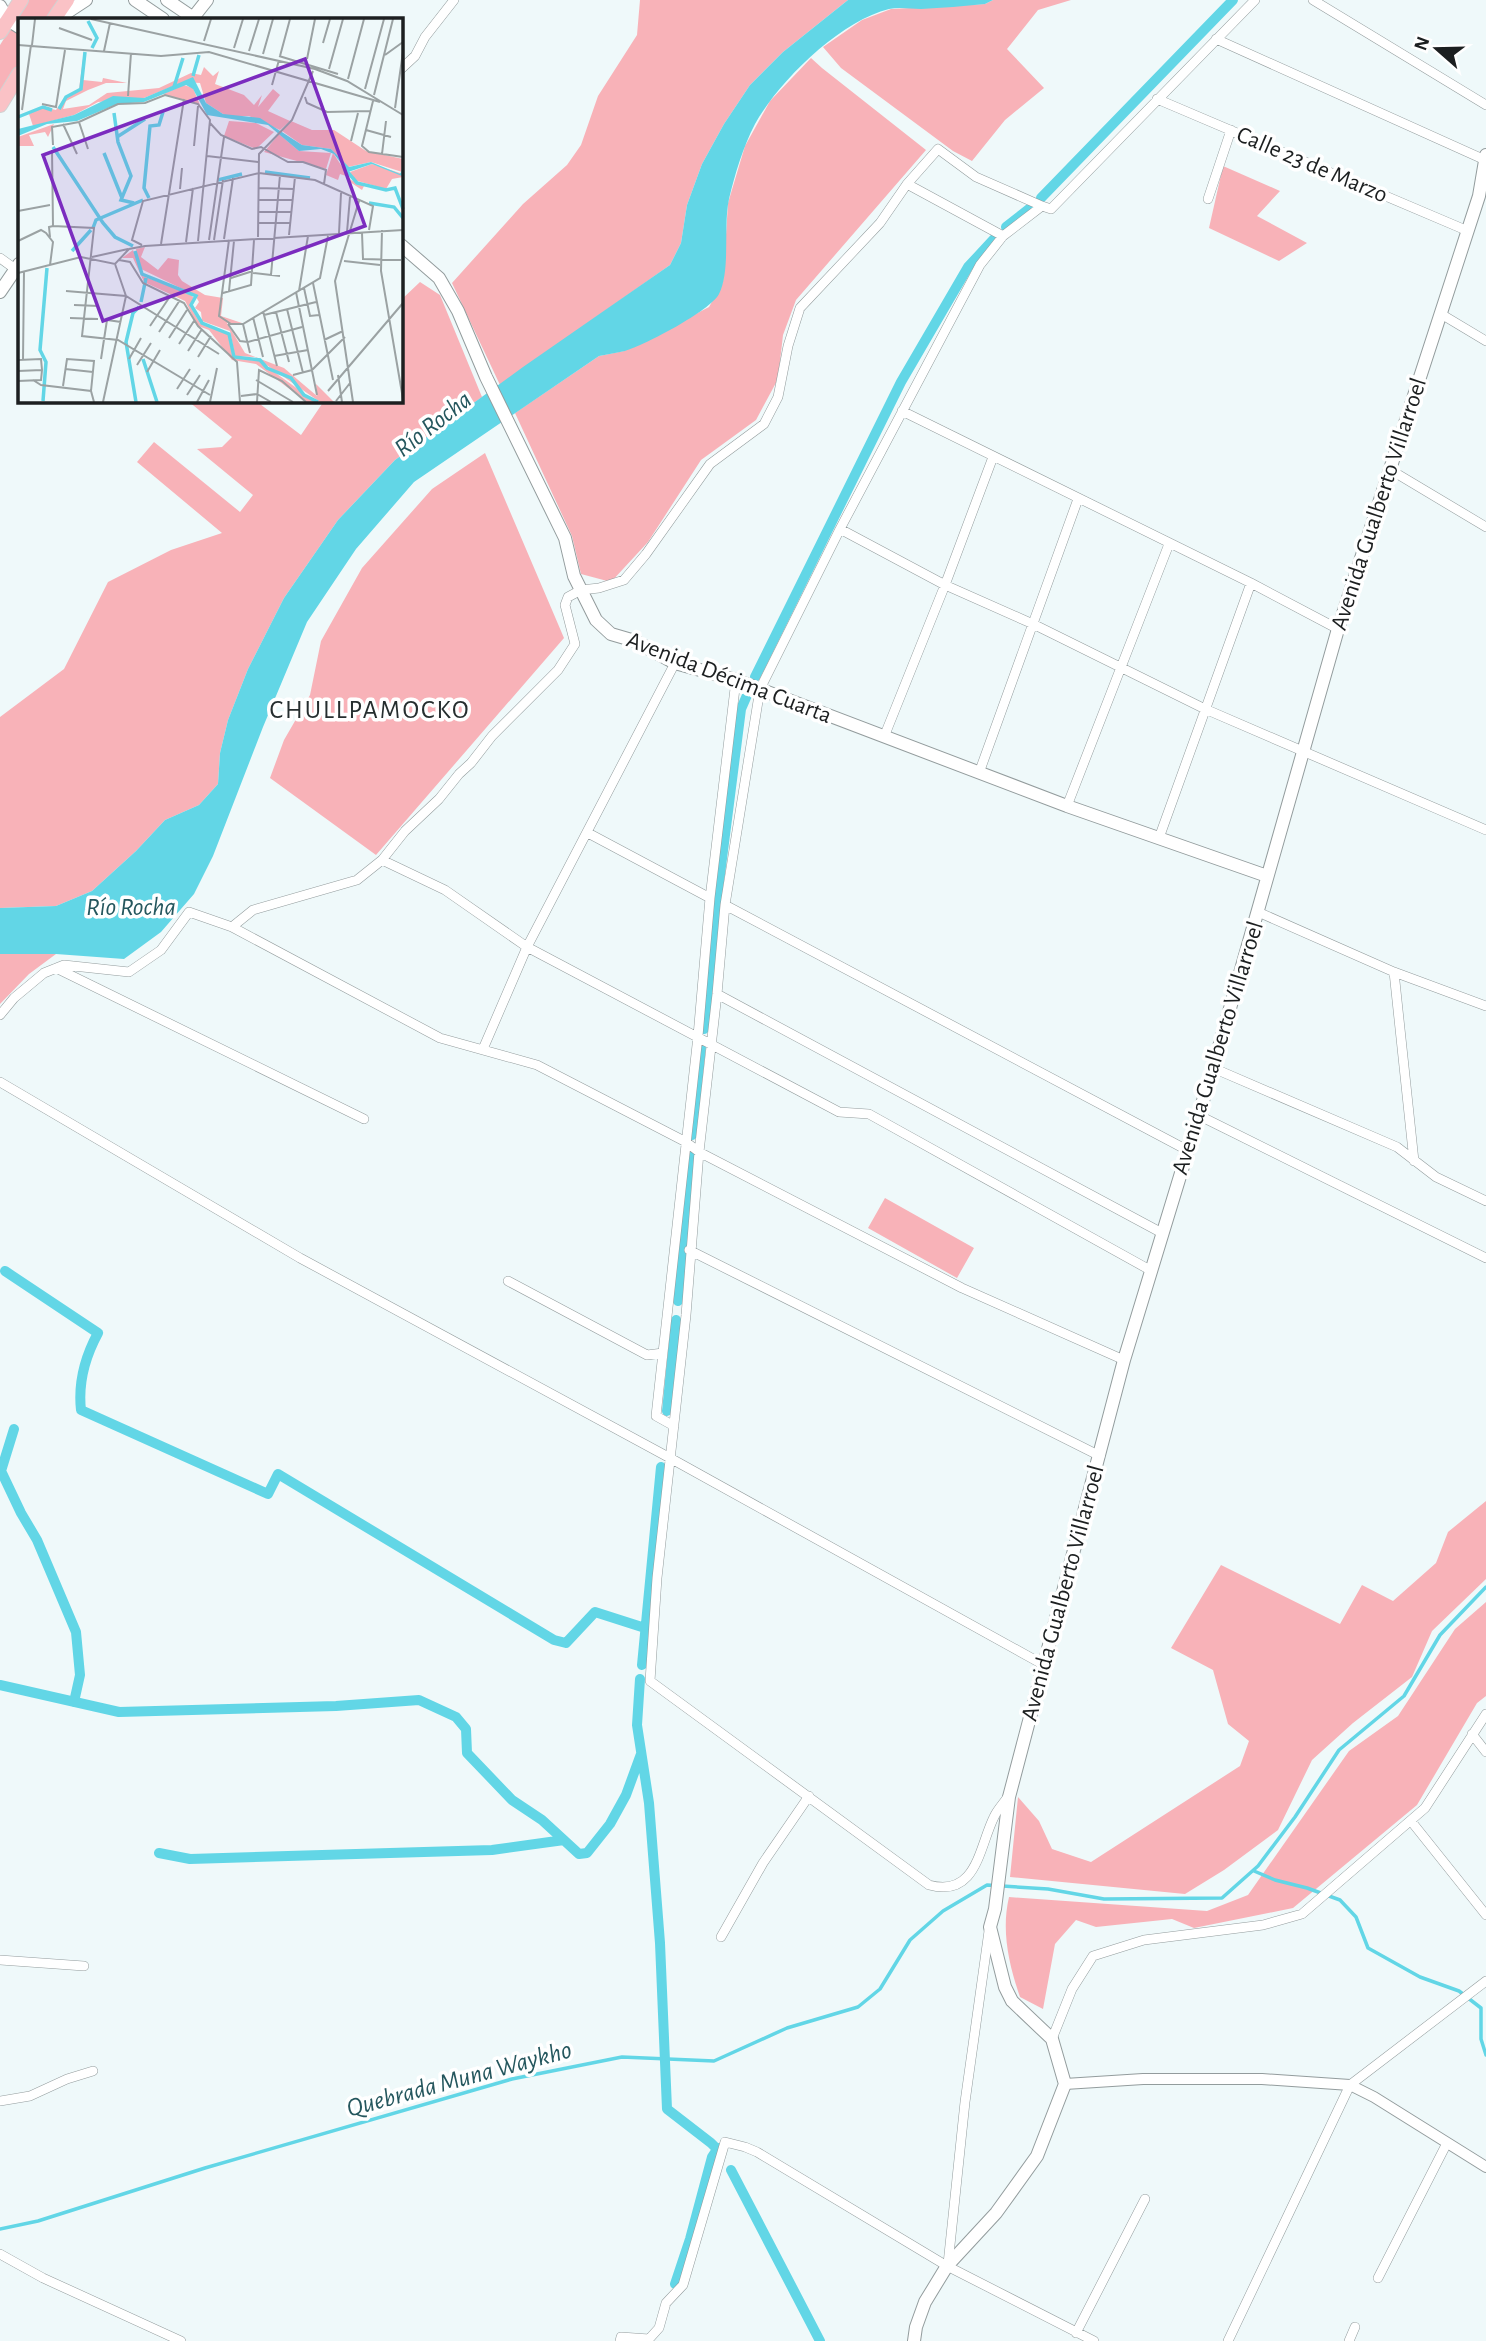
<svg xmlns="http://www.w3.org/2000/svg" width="1486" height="2341" font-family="'Alegreya Sans',sans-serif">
<rect width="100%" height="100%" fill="#eff9fa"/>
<path fill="#f8b2b8" d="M28,0H60L45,19H19V22L15,19Z
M640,0H848L783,52L750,85L724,124L702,164L687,205L681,243L670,265L500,385L452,283L523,204L567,165L581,145L598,96L637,35Z
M993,0H1071L1038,10L1007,49L1044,88L1005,120L972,161L953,151L841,68L823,47L862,20L891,9L985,4Z
M10,29L19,32V64L0,95V45Z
M811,58L822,68L926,150L796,300L783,335L778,379L756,420L701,460L648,542L611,582L581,574L572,536L515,413L599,356L624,351L709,307L723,282L728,203L745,146L770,101Z
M1223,166L1280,191L1257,216L1307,243L1279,261L1209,228Z
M420,282L440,295L482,397L395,460L338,520L284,598L248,669L228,720L220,753L218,784L199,805L165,820L136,851L92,891L56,906L0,908V717L64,669L108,582L171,550L222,533L137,462L154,442L240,512L253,495L197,449L222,447L232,437L188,401H256L301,435L324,401H401V300Z
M485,453L564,638L376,855L270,778L284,740L310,695L321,641L362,568L432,489Z
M0,954H56L29,974L0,1004Z
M885,1198L974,1248L957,1278L868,1228Z
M1486,1501V1579L1432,1631L1412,1677L1353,1723L1312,1760L1278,1830L1224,1870L1185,1894L1010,1877L1018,1797L1039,1821L1052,1849L1091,1862L1240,1766L1249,1741L1228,1724L1213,1670L1171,1648L1221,1565L1340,1624L1362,1585L1393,1601L1436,1563L1448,1532Z
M1486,1602V1696L1477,1703L1417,1805L1293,1908L1194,1928L1172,1919L1096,1927L1076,1920L1055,1944L1043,2009L1020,1997C1009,1965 1001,1931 1009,1897L1207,1911L1248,1895L1349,1751L1398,1716L1455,1629Z"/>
<path fill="#62d6e6" d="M848,0H993L985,4C964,6 942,8 921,9C911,9 899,7 889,9C840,21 779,81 755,124C743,147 735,174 729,199C723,226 731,270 719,294C710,311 645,345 625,351C617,353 608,354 599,356L414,482L356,549L307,622L263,727L213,856L194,894L161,932L124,959L56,954H0V908L56,906L92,891L136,851L165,820L199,805L218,784L220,753L228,720L248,669L284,598L338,520L395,460L523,367L670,265L681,243L687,205L702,164L724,124L750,85L783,52Z"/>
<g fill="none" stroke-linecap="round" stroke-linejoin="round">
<path stroke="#62d6e6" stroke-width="3.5" d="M1254,1871L1275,1880L1307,1888L1340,1900L1356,1917L1368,1948L1420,1977L1459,1991L1481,2008V2039L1486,2055
M0,2229L38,2221L205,2168L512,2079L622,2057L714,2061L787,2028L858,2007L880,1989L910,1940L943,1911L987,1885L1048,1889L1104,1899L1222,1898L1258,1866L1295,1817L1339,1750L1404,1696L1440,1635L1486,1587"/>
<path stroke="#62d6e6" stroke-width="10" d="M1041,198L1233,0
M1006,227L1029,209
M755,677L901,382L968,267L994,239
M704,1029L719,882L741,709L748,693
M692,1135L701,1047
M5,1271L98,1333C85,1357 78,1383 81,1410L268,1494L278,1474L554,1640L566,1643L595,1612L645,1628
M678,1301L690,1153
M667,1411L676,1320
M14,1429L1,1471L21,1513L37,1540L76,1632L80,1675L74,1702
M642,1665L661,1467
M640,1679L637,1725L649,1803L660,1943L667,2109L711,2143L720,2152
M0,1685L119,1712L336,1706L419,1700L456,1717L466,1729L467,1753L512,1800L542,1820L579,1854L587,1853L610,1824L626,1795L641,1754
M159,1853L190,1859L492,1850L564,1840
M731,2170L820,2341
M675,2284L690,2239L712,2157L718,2148"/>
<defs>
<path id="minor" d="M1313,0L1486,105
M1216,39L1485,160
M401,69L415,56L425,37L454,0
M1157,99L1468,231
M907,184L1003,236
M1208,199L1231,130
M0,258L18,271
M1441,314L1486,341
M902,411L1251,583L1338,629
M1389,469L1486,527
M840,529L945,585L1033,624L1205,709L1486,830
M884,737L945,585L993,457
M979,773L1078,499
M1067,806L1169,544
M588,833L710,898
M1159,838L1251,583
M382,860L445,890L527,947L839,1112L869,1114L1150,1270
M725,905L1187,1150
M1258,912L1394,972L1486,1006
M232,927L253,910L357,880L382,860L405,831L439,799L459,774L471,763L492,736L558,670L575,644L565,605L568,597L581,590L599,588L624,580L646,554L710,464L764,424L778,397L788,346L800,308L880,223L907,184L938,149L976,177L1042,206
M56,968L364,1119
M1394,972L1414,1161
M717,994L1162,1233
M0,1015L14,998L44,973L64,965L129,972L161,950L189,912L232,927L440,1038L537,1065L686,1142L699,1152L962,1288L1124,1360
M483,1049L527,947L675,663
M1213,1068L1397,1147L1436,1177L1486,1201
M0,1082L300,1258L670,1458L1044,1665
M1198,1115L1486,1258
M689,1250L1100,1456
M508,1281L647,1355L663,1353
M674,1426L656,1416L698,1036L710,898L736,680
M1472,1734L1486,1752
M1007,1798C1003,1804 997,1810 994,1817C979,1847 977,1898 929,1885L650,1681L657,1578L686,1315L699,1152L717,994L725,905L760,689L840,529L980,265L1003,236L1042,206L1051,209L1255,0
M1411,1821L1486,1915
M721,1937L763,1863L809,1796
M0,1960L84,1966
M1052,2039L1072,1989L1093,1956L1144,1940L1263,1925L1302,1914L1425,1808L1486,1714
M0,2101L30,2096L67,2079L93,2071
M0,2254L43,2278L181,2341
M948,2264L965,2102L989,1931
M1378,2278L1447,2143
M1076,2333L1145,2199
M620,2341L621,2337L649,2339L659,2328L666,2303L683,2285L725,2142L745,2147L757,2152L947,2266L1094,2341
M1228,2341L1350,2085L1486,1981
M1349,2341L1355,2327"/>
<path id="tertiary" d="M1065,2084L1143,2079H1262L1350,2085L1374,2097L1486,2167"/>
<path id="secondary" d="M135,0L163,19
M167,0L195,19
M0,6L8,20L19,27
M57,19L86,0
M192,19L207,0
M401,245L439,278L458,311L486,377L565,538L574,576L596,620L611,634L635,641L675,663L736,680L1067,806L1267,876
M0,292L19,264
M914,2341L916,2327L925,2302L947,2266L996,2213L1037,2156L1065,2084L1052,2039L1012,2001L1005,1987L990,1927L995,1909L1009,1797L1124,1360L1213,1068L1338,629L1479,196L1486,155"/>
<path id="trunk" d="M54,19L67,0
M0,32L21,0
M0,105L19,74"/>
</defs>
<use href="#minor" stroke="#939c9d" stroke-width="10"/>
<use href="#tertiary" stroke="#939c9d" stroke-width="12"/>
<use href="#secondary" stroke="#939c9d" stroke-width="14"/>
<use href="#trunk" stroke="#d2d2d2" stroke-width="16"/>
<use href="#minor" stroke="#fff" stroke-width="9"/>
<use href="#tertiary" stroke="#fff" stroke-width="10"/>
<use href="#secondary" stroke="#fff" stroke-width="12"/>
<use href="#trunk" stroke="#fac2c6" stroke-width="14"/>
</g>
<g text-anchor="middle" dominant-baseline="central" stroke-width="7" stroke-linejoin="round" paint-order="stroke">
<g font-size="24" fill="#1c1f20" stroke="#fff">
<text transform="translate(1312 165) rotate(23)">Calle 23 de Marzo</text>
<text transform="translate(1379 504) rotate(-72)">Avenida Gualberto Villarroel</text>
<text transform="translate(729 678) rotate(21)">Avenida Décima Cuarta</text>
<text transform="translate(1218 1048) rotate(-73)">Avenida Gualberto Villarroel</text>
<text transform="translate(1063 1593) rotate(-75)">Avenida Gualberto Villarroel</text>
</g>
<g font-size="26" font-style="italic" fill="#25575e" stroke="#fff">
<text transform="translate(433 424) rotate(-38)">Río Rocha</text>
<text x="131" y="907">Río Rocha</text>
<text transform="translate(459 2079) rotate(-15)">Quebrada Muna Waykho</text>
</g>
<g font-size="26" letter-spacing="2" fill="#262e2f" stroke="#fff">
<text x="370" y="710">CHULLPAMOCKO</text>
</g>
</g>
<g transform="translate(18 18)">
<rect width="385" height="385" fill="#eff9fa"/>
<path d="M66,33L65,62L84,64L85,60L109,65H88L70,72L48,83L45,91L71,87L89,75L141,70L173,55L183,57L186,49L195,58L201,53L197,66L226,77L236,87L244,77L240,89L255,71L262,77L250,93L272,103L262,112L231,98H208L188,85L182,65L165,64L126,80L80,84L56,97L15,108L11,96L25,89L38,92L47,79L61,71ZM166,67L175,70L182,87L145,76ZM211,103L238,105L256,114L238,131L206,118ZM273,103L294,112H316L348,133L385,141L384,154L353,144L330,149L313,131L284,127L264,113ZM36,106L30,119L27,114L11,117L16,128H0V119ZM261,116L281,133L313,135L308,151L246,134ZM315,135L333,162L346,168L344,172L332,164L328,158L322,156L320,162L308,157ZM354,146L385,156V159L374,161L368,171L336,162L332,154ZM127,229L123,239L140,252L150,240L161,242L160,257L164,263L187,277L205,280L203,298L224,305H209L227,335L266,350L299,378L298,366L316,384H302L237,339L217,338L212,313L184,303L183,294L177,290L181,284L177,277L123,251L118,231ZM115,232L125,258L172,276L176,280L172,288L182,305L210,316L215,340L241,343L298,384H289L238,346L214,342L191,312L180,308L167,283L126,264L115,240H104Z" fill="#f8b2b8"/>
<path d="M175,59L188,85L205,96L242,100L284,127L313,131L331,149L353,144L382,156L385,150L384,158L354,146L330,154L316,136L303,131L281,133L250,107L189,97L175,71L168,67L126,84L99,86L59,103L29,106L0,118V111L56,97L95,78L126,80Z" fill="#62d6e6"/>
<path fill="none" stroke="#62d6e6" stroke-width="3.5" d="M70,3L79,20L74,30M175,58L181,37M156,69L165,40M41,91L48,79L63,71L67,34M96,95L100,124L113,158L103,182L116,185M0,99L25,89L34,92M99,119L127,101M35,129L85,205L97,219L115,228M86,135L104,180M327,151L339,165L368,172L377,170L385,191M247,154L292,160M200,162L224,156M131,180L126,170L132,108L141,107L145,94M351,185L376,189L385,200M75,210L78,202L125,182M54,233L73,212M117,233L124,256L178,278L173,287L184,305L211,316L216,339L242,342L249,350L273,360L286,377L300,384M123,284L128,260M125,341L139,384M25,383L28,344L22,332L29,250M118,384L108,324L115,295L121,289"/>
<path fill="none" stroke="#9ba2a3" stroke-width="2" d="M73,1L297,51L329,63L385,97M41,10L74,22M186,23L193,1M305,25L312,1M0,27L143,38L191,34L362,84M14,27L17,1M216,30L225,1M86,33L92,5M231,33L241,1M245,36L255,1M367,37L385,24M261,38L320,56M262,38L272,1M289,41L297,1M311,51L325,1M330,61L346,1M254,67L261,42M347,71L366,1M356,77L375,1M110,78L113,35M287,79L289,85L309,94L353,93M355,83L344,128L351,134L385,139M24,86L38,89L47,32M377,90L385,34M4,92L13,27M61,104L70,131M192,105L203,117L234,131L243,129L270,144H285L308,152L306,166M45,106L59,136M348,112L373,119M333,123L340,95M35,127L34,109L61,104L100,86L127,85L147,77L180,86L192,102L180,223M176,128L180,88M34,132L35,208M364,136L368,103M189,138L240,144M240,170L276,171M162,171L164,150M240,182H275M0,193L32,187M240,194H273M240,205H272M364,212L363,253L385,381M329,214L332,179M321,215L323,175M344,215L345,241L383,242M271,217L277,159M32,219L31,209L35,208L76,210L64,318L100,322L192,377M240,219L241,136L274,102L295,53M206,221L215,160M191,222L206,119M196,222L205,162M211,222L201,298L213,306M0,223L23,212L28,215L35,224L32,247M168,224L175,170M143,226L166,81M124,227L114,222L125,183L241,155L297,162L355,188L351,212M74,239L110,231M101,242L112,244L125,265L166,285L180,308L219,344L222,384M326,243L362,247M0,255L63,239L97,246L111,231L127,228L385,212M235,255L262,258M253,257L262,157M213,260L235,253M295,265L315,362M286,270L292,298L301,297M48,273L108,278L201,336M211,273L216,223M281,273L290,218M278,274L299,377M205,275L233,267L236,222M56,287L81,288M269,291L285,355M245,293L259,348M258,294L271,344M246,297L298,284M235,299L245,339M52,300L80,301M210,306H225L302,260L310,218M210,306L222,323L230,324L284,309M225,306L232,335M132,308L153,277M141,314L162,282M151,320L169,292M306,322L325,313M161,326L176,303M170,333L184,311M256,338L290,332M180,339L193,318M83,341L89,302L103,304M111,341L123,320M0,342L23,341L24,352L23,362L0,363M5,342L6,253M119,347L133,325M47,351L75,354M0,353L24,352M129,354L142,332M275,357L294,352L327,319M320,357L324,384M15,362L23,367L73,373L76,384M238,362L275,384M45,368L49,341L76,343L73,373M159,371L172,351M310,373L385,285M169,377L182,357M223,378L239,376L253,384M318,383L332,365M85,384L108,278L97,246M179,384L191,362M192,384L199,350M239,384L241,352L264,363L288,384M335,384L317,263L341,183"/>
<path fill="#7b2cbf" fill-opacity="0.15" stroke="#7b2cbf" stroke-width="3.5" d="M287,41L347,208L85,303L25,137Z"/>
<rect width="385" height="385" fill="none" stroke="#1c1f20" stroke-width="3.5"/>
</g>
<g transform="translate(1437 49) rotate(290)" stroke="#ffffff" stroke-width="5" paint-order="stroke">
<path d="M0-5L12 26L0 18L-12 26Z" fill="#1c1f20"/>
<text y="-10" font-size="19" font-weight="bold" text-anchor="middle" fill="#1c1f20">N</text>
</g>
</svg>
